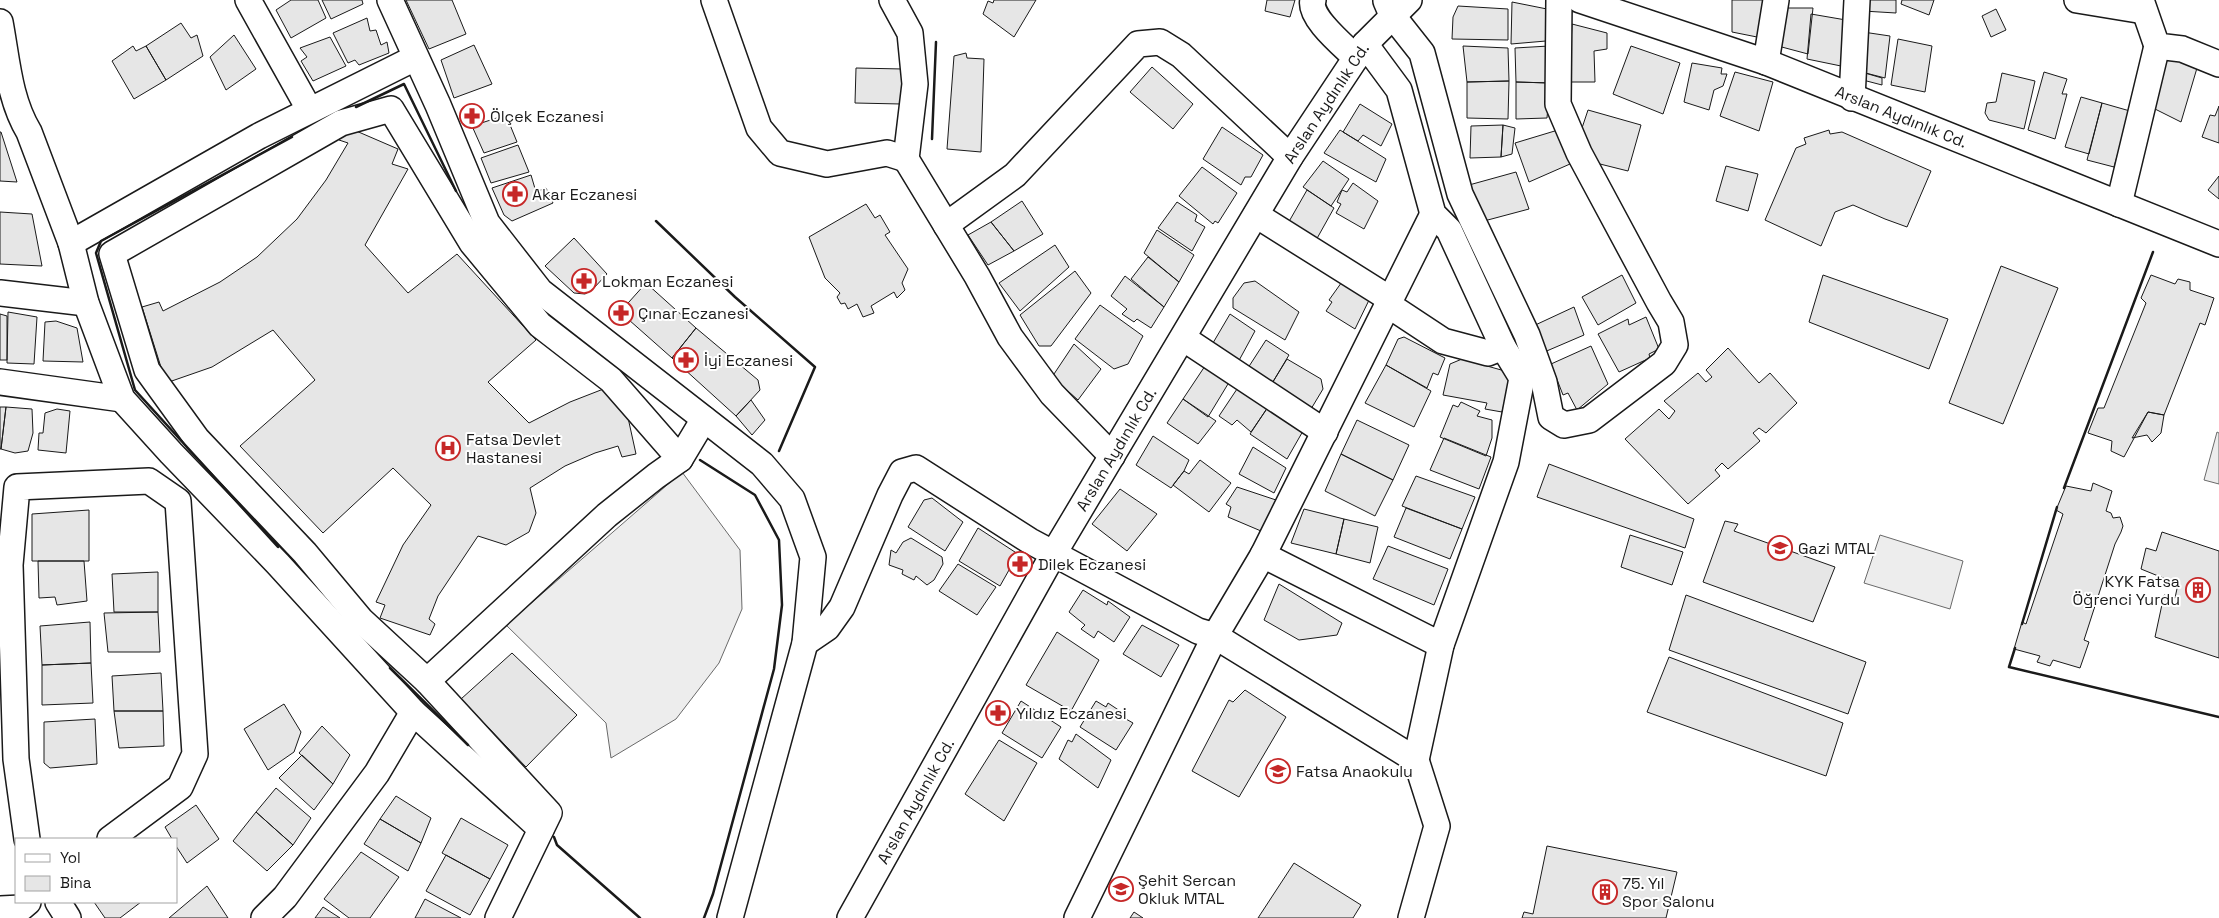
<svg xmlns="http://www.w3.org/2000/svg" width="2219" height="918" font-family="'Space Grotesk',sans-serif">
<rect width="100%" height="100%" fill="#fff"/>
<path fill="#ededed" stroke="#6a6a6a" d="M2217,432L2219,433V484L2204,480Z
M682,472L740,550L742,609L719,663L676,719L611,758L606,723L506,625Z
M1880,535L1963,561L1950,609L1864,583Z"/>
<path fill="#e6e6e6" stroke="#1a1a1a" d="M291,0H318L326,18L291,38L276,10Z
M322,0H362L363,4L331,19Z
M406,0H452L466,34L429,49Z
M994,0H1036L1014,37L983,14L988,1L993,3Z
M1267,0H1295L1290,17L1265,11Z
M1732,0H1767L1762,38L1732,32Z
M1863,0H1896V13L1863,11Z
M1902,0H1934L1929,15L1901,4Z
M1512,2L1547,9L1546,41L1511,44Z
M1458,6L1508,9V40L1452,39L1453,17Z
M1783,8H1813L1808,54L1778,46Z
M1996,9L2006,30L1991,37L1982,16Z
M1811,14L1846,20L1841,66L1807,59Z
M367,18L370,31L376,30L381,45L387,42L389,53L359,65L355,60L348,63L333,33Z
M181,23L191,38L197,35L203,56L166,80L146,46Z
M1572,24L1607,33V49L1594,51L1595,82H1569Z
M1863,32L1890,36L1885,78L1858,71Z
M234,35L256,69L226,90L210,57Z
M330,37L346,66L313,81L301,61L307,57L300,48Z
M1898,39L1932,46L1925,92L1891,85Z
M474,45L492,84L454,98L441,60Z
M133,46L136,51L146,46L166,80L134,99L112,61Z
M1463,46L1508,48L1509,81L1467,82Z
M1549,46L1550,83L1516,82L1515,48Z
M1631,46L1680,63L1663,114L1613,94Z
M966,53L967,58L984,59L981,152L947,149L954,56Z
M2180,56L2197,68L2181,122L2153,108L2167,59Z
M1692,63L1722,68L1721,74H1727L1723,86L1714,90L1709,110L1684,102Z
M1152,67L1193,104L1173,129L1130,92Z
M856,68L903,69L901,104L855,103Z
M1858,71L1882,78V85L1859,79Z
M1735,72L1773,82L1759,131L1720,116Z
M2044,72L2067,79L2062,94H2067L2055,139L2028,130Z
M2002,73L2035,81L2024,129L1989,120L1985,113L1987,103L1996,102Z
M1509,81L1508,119L1467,118V82Z
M1516,82L1550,83L1547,118L1516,119Z
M2081,97L2102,103L2089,154L2065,147Z
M2102,103L2130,111L2114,167L2087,160Z
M1360,104L1392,124L1381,146L1363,135L1358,141L1343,132Z
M2219,106V143L2202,137L2210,115L2215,116Z
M1588,110L1641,125L1628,171L1596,163L1582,128Z
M506,115L517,142L484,153L472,126Z
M1503,125L1501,157L1470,158L1471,126Z
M1503,125L1515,128L1512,154L1501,157Z
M347,127L398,149L392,164L408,169L365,245L408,293L457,254L536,340L488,382L529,423L570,402L606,388L623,395L636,454L622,457L618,446L595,453L565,466L530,488L536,513L529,532L506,545L478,536L438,596L429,619L435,624L430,635L380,618L385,605L376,602L403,545L431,505L393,468L323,533L240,446L315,380L273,330L212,367L166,383L142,307L159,302L163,311L220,282L257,257L297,219L326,180L348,143L339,140Z
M1222,127L1263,155L1251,177H1245L1241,185L1203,159Z
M1340,130L1386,159L1376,182L1324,153Z
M1558,130L1570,164L1529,182L1515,143Z
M1829,130L1830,134L1842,132L1931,171L1907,227L1885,219L1853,205L1835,212L1821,246L1765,220L1796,148L1806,144L1804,138Z
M0,132H1L17,182L0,181Z
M518,145L529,172L491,183L481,158Z
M1323,161L1349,179L1331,206L1303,187Z
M1726,166L1758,174L1748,211L1716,201Z
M1202,167L1237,193L1218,223L1215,221L1213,224L1179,196Z
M1516,172L1529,209L1484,221L1469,185Z
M531,175L536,192L546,188L553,203L512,221L504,215L492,188Z
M2219,176V199L2208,190Z
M1353,183L1378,201L1364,229L1336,213L1341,204L1337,202L1342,190L1347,192Z
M1307,190L1334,208L1315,242L1287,225Z
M1022,201L1043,234L1014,251L991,222Z
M1177,202L1197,215L1195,221L1205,227L1192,251L1158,228Z
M866,204L875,218L880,215L890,232L885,235L908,269L902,283L905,290L897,298L894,292L871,306L874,313L863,317L857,304L848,309L845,303L841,304L837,297L840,293L825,278L809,237Z
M0,212L32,214L42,266L0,264Z
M991,222L1014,251L988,265L968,235Z
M1157,230L1194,255L1179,282L1144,253Z
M574,238L607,274L592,290L585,294L574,293L545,266Z
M1055,245L1069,267L1020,311L999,283Z
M1148,257L1179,282L1164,307L1131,279Z
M2001,266L2058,288L2003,424L1949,403Z
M1075,271L1091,293L1051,346H1039L1020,315Z
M1622,275L1636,303L1598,325L1582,297Z
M1823,275L1948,319L1929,369L1809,322Z
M2151,275L2175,284L2178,279L2190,282V290L2214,298L2205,325L2200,323L2164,415L2148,412L2124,457L2111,451L2112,441L2088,433L2098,408H2104L2146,303L2141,298Z
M1125,276L1164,307L1151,328L1137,319L1134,322L1122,314L1127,309L1111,296Z
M1344,279L1371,296L1355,329L1326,311L1332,302L1329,300Z
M1255,281L1299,312L1285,340L1233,308V298L1244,283Z
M646,283L696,328L672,358L620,312Z
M1100,305L1143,336L1128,364L1114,369L1075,339Z
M1574,307L1584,335L1542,353L1531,327Z
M8,312L37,317L34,364L7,363Z
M0,314L7,316V360H0Z
M1230,314L1255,331L1236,366L1210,348Z
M1646,317L1659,349L1649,354L1650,358L1619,372L1598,334L1628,319L1629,325Z
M56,321L77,328L83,362L43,361L45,322Z
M696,328L758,380L760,390L736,416L672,358Z
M1404,337L1445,358L1438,375L1433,373L1427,388L1386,365L1398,339Z
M1266,340L1289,355L1271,385L1246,371Z
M1074,344L1101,369L1078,400L1052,377Z
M1591,346L1608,384L1577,410L1568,393L1563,395L1551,364Z
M1728,348L1759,383L1770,373L1797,403L1766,433L1759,428L1753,433L1760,441L1728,469L1722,463L1715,470L1720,476L1688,504L1625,439L1659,409L1669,419L1675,411L1664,401L1698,373L1706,382L1712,377L1706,370Z
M1287,359L1321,379L1323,389L1311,409L1271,385Z
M1462,359L1512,373L1502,412L1485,409L1487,403L1443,395L1450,364Z
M1207,363L1231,379L1208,417L1183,399Z
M1386,365L1431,391L1414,427L1365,403Z
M1239,386L1268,407L1251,432L1237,420L1232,425L1219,416Z
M1183,399L1216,421L1198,444L1167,423Z
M751,400L765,420L752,435L736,416Z
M1461,402L1480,411L1477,416L1492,420V438L1486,456L1440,437L1453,405L1458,407Z
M0,407H6L1,449H0Z
M6,407L32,409L33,433L28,451L15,453L1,449Z
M1268,407L1303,431L1287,459L1250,434Z
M57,409L70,411L66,453L38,450L39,433H43L45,413Z
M2148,412L2164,415L2161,433L2152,442L2147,435L2132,438Z
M1357,420L1409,445L1393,480L1341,454Z
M1153,436L1189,460L1184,471L1171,488L1136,465Z
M1444,438L1491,457L1479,489L1430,470Z
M1253,447L1286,468L1274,493L1239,474Z
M1341,454L1393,480L1375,516L1325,491Z
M1200,460L1231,483L1209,512L1173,485L1184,471L1189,474Z
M1549,464L1694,519L1685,548L1537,497Z
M1416,476L1475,497L1462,529L1402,506Z
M2093,483L2112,491L2106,511L2111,513L2113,518L2120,517L2123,526L2121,532L2115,544L2084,640L2089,642L2080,668L2053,660L2050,666L2037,662L2040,656L2014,649L2022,622L2026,624L2063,514L2056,510L2066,486L2091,491Z
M1237,487L1276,500L1261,531L1228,517L1231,507L1226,504Z
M1120,489L1157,514L1127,551L1092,524Z
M932,498L963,522L945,551L908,527L924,500Z
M1406,508L1462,529L1450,559L1394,537Z
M1304,509L1344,519L1336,554L1291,543Z
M89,510V561H32V514Z
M1344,519L1378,527L1370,563L1336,554Z
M1725,521L1738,524L1734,531L1835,567L1813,622L1703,582Z
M978,528L1018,554L1000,586L959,561Z
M2162,532L2219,551V658L2155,637L2164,595L2175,598L2178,584L2141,569L2146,548L2156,551Z
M1630,535L1683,552L1672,585L1621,567Z
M911,538L942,557L943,564L934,580L927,585L916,576L914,580L902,574L903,570L889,565L891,550L896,553L903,542Z
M1388,546L1448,569L1434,605L1373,579Z
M38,561H84L87,601L57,605L55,597L39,598Z
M958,564L996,587L977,615L939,591Z
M158,572V612H114L112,574Z
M1279,584L1342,623L1337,635L1299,640L1264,620Z
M1083,590L1107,605L1108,601L1130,617L1114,642L1098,631L1094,638L1081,629L1085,625L1069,612Z
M1686,595L1866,662L1848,714L1669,650Z
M158,612L160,652H108L104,613Z
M90,622L91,663L42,665L40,626Z
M1142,625L1179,645L1161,677L1123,654Z
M1057,632L1099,660L1071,711L1026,685Z
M512,653L577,715L526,767L461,699Z
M1669,657L1843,723L1826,776L1647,712Z
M91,663L93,703L42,705V665Z
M161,673L163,711H114L112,676Z
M1245,690L1286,717L1239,797L1192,771L1229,700L1233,702Z
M1021,701L1061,727L1042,758L1002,733Z
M1096,701L1106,707L1108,703L1120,711L1119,715L1133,723L1116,750L1080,727Z
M284,704L301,732L294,752L268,770L244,729Z
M114,711H163L164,746L119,748Z
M95,719L97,764L50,768L44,763V722Z
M322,726L350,755L333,784L299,753Z
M1076,734L1111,760L1098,788L1059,759L1068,740L1072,742Z
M999,740L1037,763L1004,821L965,794Z
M302,755L333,784L314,810L279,778Z
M276,788L311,818L293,845L256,812Z
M396,796L431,818L421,843L380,819Z
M196,805L219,839L187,863L176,846V839H172L165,827Z
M256,812L293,845L267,871L233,841Z
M461,818L508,845L490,879L442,853Z
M380,819L421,843L408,871L364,844Z
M1547,846L1677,872L1666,918H1522L1524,912L1533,914Z
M361,852L399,877L370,918H349L324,899Z
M446,855L490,879L470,915L426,891Z
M1294,863L1361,905L1353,918H1258Z
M207,886L228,918H169Z
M425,899L461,918H415Z
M94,902H141L120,918H105Z
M323,907L340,918H315Z
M1134,912L1143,918H1130Z"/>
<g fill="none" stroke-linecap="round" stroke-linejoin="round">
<defs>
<g id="minor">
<path d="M248,0L309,109"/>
<path d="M390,0L438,105L487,223L540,291L762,464L792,499L813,557L805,643L730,918"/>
<path d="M714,0L759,128L780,153L827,164L887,153L906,159"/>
<path d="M892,0L910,33L915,84L906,159L977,276L1010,337L1052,394L1112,456"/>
<path d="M1313,0C1308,17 1344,46 1356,58"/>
<path id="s1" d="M1580,0L1766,62L2219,244"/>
<path d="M2077,0L2144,11"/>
<path d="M2141,0L2157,46L2182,49L2219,64"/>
<path d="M1386,1L1392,15L1422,53L1460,194L1527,335L1544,382L1551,417L1564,425L1589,420L1664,363L1675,345L1671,322L1659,302L1579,153L1558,104L1559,0"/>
<path d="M0,22C7,59 9,99 29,132L71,243L86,303L122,399L171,453L278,564L413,712L541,829"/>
<path d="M1365,44L1399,90L1433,214L1449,230L1503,347L1522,378L1506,462L1441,645L1416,760"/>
<path d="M1766,62L1776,0"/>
<path d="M1852,98L1857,0"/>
<path d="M2119,204L2157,46"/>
<path d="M1256,215L1390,299"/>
<path d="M946,225L1015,175L1138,44L1160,42L1181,55L1290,157"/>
<path d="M71,243L259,136L415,58"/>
<path d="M0,293L86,303"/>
<path d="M1387,304L1443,341L1488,353L1503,347"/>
<path d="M1183,338L1325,432"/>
<path d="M0,382L122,399"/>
<path d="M1263,555L1441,645"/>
<path d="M805,643L827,628L842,607L890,495L902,472L916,468L1030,541L1198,631L1215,636L1416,760L1437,826L1411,918"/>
<path d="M427,681L607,515L656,476L680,459L704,419"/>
<path d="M27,839L16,759L10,565L17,487L149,481L178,501L195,754L180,787L110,839"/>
<path d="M58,902L68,918"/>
<path d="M0,909L21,908L28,902"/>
<path d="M264,918L285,897L377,773L413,712"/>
<path d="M498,918L549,813L427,681L361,620L305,553L197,439L147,370L112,254L341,123L391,109L472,243L540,325L611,380L680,459"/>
<path id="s2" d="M850,918L1054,553L1290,157L1365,44L1409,0"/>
<path d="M1077,918L1215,636L1263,555L1433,214"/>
</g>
</defs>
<use href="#minor" stroke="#1a1a1a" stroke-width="28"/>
<use href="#minor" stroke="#fff" stroke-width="25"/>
<path stroke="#1a1a1a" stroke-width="2.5" d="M356,107L404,84L456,191
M932,139L936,42
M656,221L735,297L815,367L779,451
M700,460L755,495L779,540L782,605L774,669L713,894L704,918
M2064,488L2153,252
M278,547L135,390L96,253L101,241L292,137
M2022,624L2057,507
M2015,648L2009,667L2219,717
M390,668L468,745
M554,837L557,845L640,918"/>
</g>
<defs>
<symbol id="pharmacy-ring" viewBox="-11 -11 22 22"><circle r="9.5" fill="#fff" stroke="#c62828" stroke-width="1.5"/><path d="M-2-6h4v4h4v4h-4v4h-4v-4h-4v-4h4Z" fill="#c62828"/></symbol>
<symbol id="hospital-ring" viewBox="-11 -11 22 22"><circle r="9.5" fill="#fff" stroke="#c62828" stroke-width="1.5"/><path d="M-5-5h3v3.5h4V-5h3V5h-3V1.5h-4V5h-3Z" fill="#c62828"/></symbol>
<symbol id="school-ring" viewBox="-11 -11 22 22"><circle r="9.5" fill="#fff" stroke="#c62828" stroke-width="1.5"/><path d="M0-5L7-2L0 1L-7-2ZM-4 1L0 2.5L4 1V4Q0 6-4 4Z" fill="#c62828"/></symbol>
<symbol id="building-ring" viewBox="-11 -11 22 22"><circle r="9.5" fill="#fff" stroke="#c62828" stroke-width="1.5"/><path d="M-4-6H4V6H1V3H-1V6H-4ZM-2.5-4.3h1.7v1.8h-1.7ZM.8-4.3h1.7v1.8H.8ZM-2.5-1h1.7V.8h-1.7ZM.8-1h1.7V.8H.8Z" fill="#c62828"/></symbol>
</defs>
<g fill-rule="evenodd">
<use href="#pharmacy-ring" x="458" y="102" width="28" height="28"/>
<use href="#pharmacy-ring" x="501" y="180" width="28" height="28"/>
<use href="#pharmacy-ring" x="570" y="267" width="28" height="28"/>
<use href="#pharmacy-ring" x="607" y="299" width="28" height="28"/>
<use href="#pharmacy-ring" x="672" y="346" width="28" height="28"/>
<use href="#hospital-ring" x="434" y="434" width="28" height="28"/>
<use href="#school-ring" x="1766" y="534" width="28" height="28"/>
<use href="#pharmacy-ring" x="1006" y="550" width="28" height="28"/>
<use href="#building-ring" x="2184" y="576" width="28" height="28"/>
<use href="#pharmacy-ring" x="984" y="699" width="28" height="28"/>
<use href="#school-ring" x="1264" y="757" width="28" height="28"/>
<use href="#school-ring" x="1107" y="875" width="28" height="28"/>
<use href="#building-ring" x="1591" y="878" width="28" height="28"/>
</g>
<g text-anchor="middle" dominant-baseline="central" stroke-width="4" stroke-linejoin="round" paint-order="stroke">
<g font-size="16" fill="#1a1a1a" stroke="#fff">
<text stroke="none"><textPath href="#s2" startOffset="944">Arslan Aydınlık Cd.</textPath></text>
<text stroke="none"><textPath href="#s1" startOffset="342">Arslan Aydınlık Cd.</textPath></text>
<text stroke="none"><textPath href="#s2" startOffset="539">Arslan Aydınlık Cd.</textPath></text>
<text stroke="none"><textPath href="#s2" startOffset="134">Arslan Aydınlık Cd.</textPath></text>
</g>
<g font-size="16" fill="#1a1a1a" stroke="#fff" text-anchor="start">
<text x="490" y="116">Ölçek Eczanesi</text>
<text x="532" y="194">Akar Eczanesi</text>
<text x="602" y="281">Lokman Eczanesi</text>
<text x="638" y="313">Çınar Eczanesi</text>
<text x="704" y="360">İyi Eczanesi</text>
<text x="466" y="439">Fatsa Devlet<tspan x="466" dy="18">Hastanesi</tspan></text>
<text x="1798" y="548">Gazi MTAL</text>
<text x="1038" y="564">Dilek Eczanesi</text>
<text x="2180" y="581" text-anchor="end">KYK Fatsa<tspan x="2180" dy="18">Öğrenci Yurdu</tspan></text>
<text x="1016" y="713">Yıldız Eczanesi</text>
<text x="1296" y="771">Fatsa Anaokulu</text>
<text x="1138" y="880">Şehit Sercan<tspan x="1138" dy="18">Okluk MTAL</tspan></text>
<text x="1622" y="883">75. Yıl<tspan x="1622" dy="18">Spor Salonu</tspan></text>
</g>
</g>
<rect x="15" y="838" width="162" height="65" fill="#ffffff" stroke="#a3a3a3"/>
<rect x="25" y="854" width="25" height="8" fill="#ffffff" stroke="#a3a3a3"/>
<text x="60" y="863" font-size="15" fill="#1a1a1a">Yol</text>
<rect x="25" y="876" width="25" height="15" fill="#e6e6e6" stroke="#a3a3a3"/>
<text x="60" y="888" font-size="15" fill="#1a1a1a">Bina</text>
</svg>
